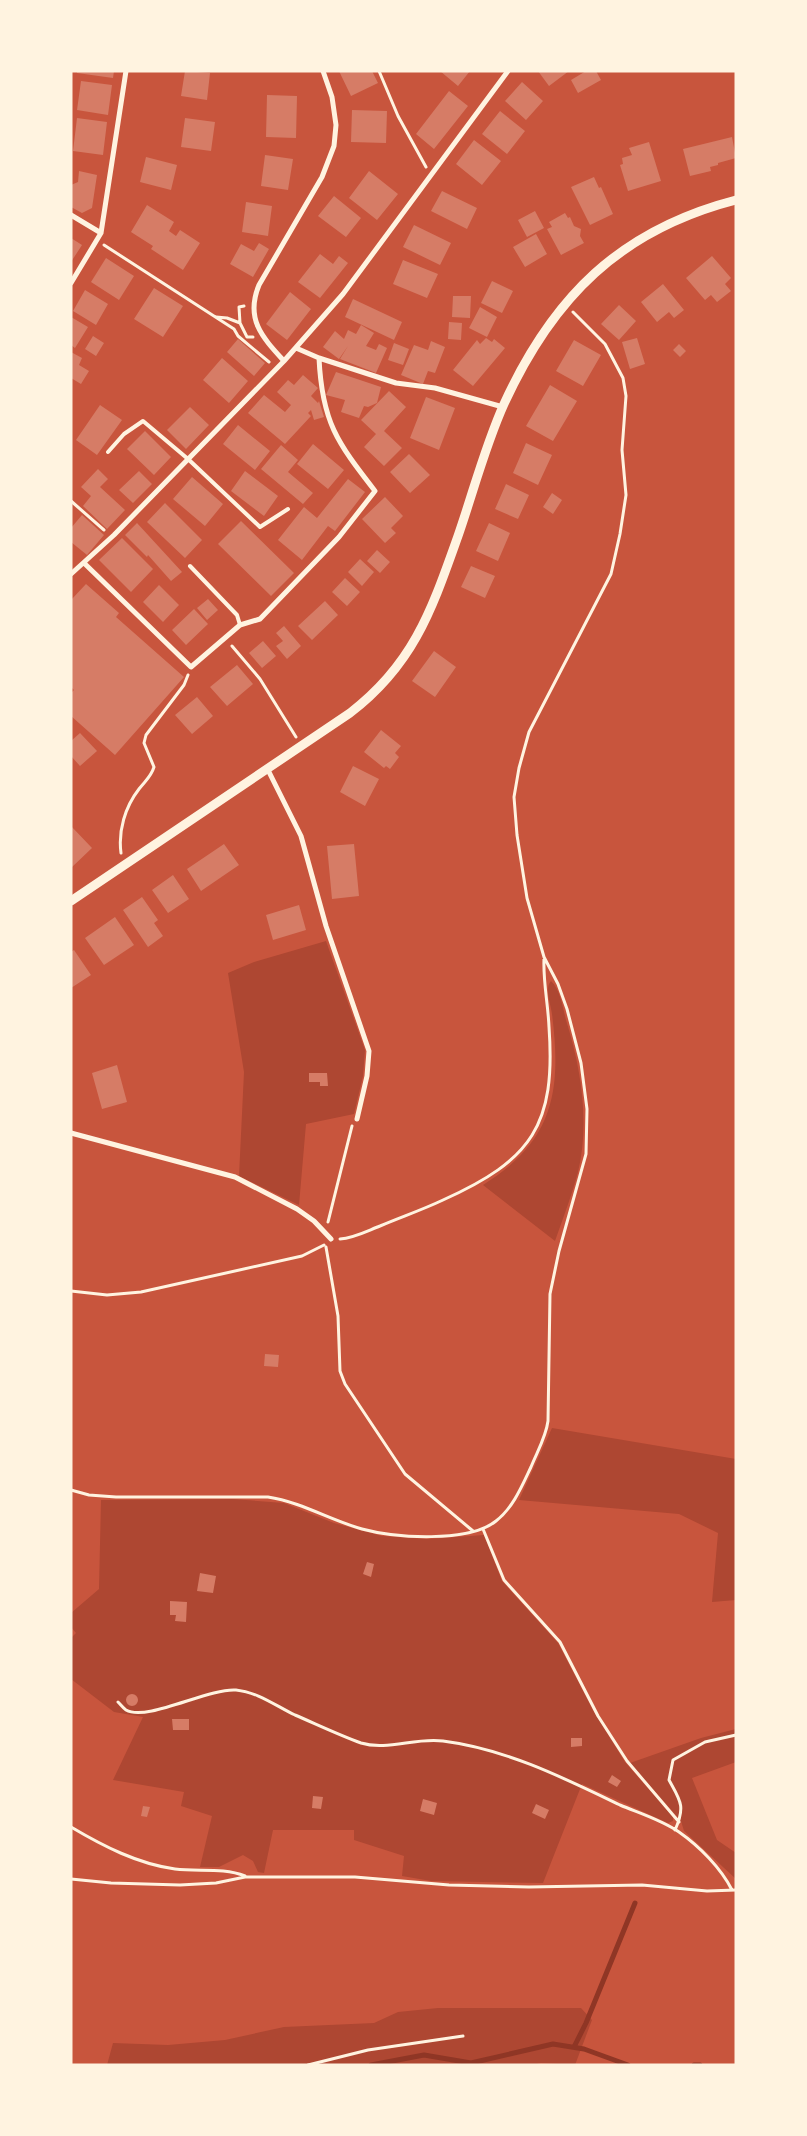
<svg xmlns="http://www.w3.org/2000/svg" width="807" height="2136" font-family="'Sofia Sans Condensed',sans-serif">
<rect width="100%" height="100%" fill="#c8553d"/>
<path fill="#ae4732" d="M326,941L365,1050L363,1076L354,1114L306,1124L299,1205L239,1176L244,1072L228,973L254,962Z
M551,981C560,989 563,1008 566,1020C581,1068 590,1122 578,1172C572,1195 563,1218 555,1241L483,1185C553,1141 562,1093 552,1014C551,1005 544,988 551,981Z
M552,1428L736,1459V1600L712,1602L718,1533L679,1514L519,1500Z
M233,1499L284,1503L334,1523L382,1536L428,1539L484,1535L502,1581L558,1643L594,1712L625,1762L673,1817V1821L668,1823L582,1784L543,1883L431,1881L402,1876L404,1856L354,1840V1830H273L264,1873L258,1872L253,1861L243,1855L219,1867H200L212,1816L181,1806L184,1792L113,1780L143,1717L114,1712L71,1679V1638L76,1633L71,1627V1613L99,1589L101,1500Z
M736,1729V1762L692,1778L717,1840L736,1853V1879L684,1831L681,1821L630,1763L701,1738Z
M438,2008H581L592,2020L575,2065L541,2063L533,2065H107L113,2043L168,2045L225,2040L284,2027L374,2023L398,2012Z"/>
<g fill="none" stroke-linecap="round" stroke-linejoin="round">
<path stroke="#8f3625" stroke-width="5" d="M574,2047L586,2023L635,1903
M371,2065L424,2055L471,2063L553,2044L584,2049L628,2065
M694,2065H700"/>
</g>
<path fill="#d67c66" d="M77,71H114L113,78L77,73Z
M185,71L210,73L207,100L181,96Z
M339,71H372L378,83L351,96Z
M440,71H470L458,86Z
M538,71H569L549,86Z
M586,71H596L601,80L578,93L571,80Z
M81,81L112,85L108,115L77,110Z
M522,82L543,101L526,120L505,101Z
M449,91L468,106L434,149L416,134Z
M267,95L297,96L296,138L266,137Z
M352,110L387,111L386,143L351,142Z
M500,111L525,131L507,154L482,134Z
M77,118L107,122L103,155L73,151Z
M185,118L215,122L211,151L181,147Z
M732,137L736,158L718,163V165L710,167L711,171L690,176L683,149Z
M474,140L501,161L482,185L456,164Z
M649,142L661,181L628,191L620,165L623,164L622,158L632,155L629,148Z
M265,155L293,159L288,190L261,186Z
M146,157L177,165L171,190L140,182Z
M79,171L97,175L92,208L82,213L71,207V185L78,182Z
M369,171L398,194L377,220L349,198Z
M594,177L599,188L601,187L613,214L590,225L571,187Z
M442,191L477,208L467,229L431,211Z
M334,196L361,218L346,237L318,216Z
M246,202L272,206L268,236L242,232Z
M147,205L174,222L169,231L176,236L180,230L200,243L183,270L151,249L153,246L131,232Z
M535,211L544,228L527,237L518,220Z
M565,213L568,218L570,217L574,226L581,229L580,236L584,243L561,255L547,229L552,227L549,222Z
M414,225L451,243L440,265L403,247Z
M536,234L547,254L525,267L513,247Z
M71,238L82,245L71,262Z
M259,243L269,249L253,277L230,264L241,244L254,251Z
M320,254L333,264L339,256L348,263L320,298L298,282Z
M712,256L731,278L725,284L731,291L717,302L711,295L705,300L686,278Z
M106,258L134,276L119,300L91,282Z
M403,260L438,274L427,298L393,284Z
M492,281L513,291L502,313L481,303Z
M663,284L684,310L674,318L669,312L657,322L641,302Z
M154,288L183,306L163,337L134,319Z
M85,290L108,304L96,325L73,311Z
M290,292L311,309L287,340L266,324Z
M453,296H471L470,318L452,317Z
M353,299L402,322L394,340L345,317Z
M619,305L636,321L619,340L601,324Z
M480,307L497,317L487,337L469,328Z
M71,317L88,327L75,348L71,345Z
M449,322L462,323L461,340L448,339Z
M361,325L374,333L366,346L376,350L379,344L387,348L376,373L340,359L348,346L339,359L323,347L335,331L344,339L348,330L356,334Z
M93,336L104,343L96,356L85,349Z
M486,338L492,342L494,339L505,348L473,386L453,370L477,340L480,344Z
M637,338L645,364L630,369L622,342Z
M238,339L265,363L254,376L227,352Z
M574,340L601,355L583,386L556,371Z
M431,341L445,347L435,373L428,371L423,384L401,375L414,345L428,350Z
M394,343L409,349L403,365L388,360Z
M679,344L686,351L680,357L673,350Z
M71,352L82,358L79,365L89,371L81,384L71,378Z
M222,358L248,381L229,403L203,380Z
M336,372L381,387L377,403L368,407L364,406L359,418L341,412L345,400L326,395Z
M303,375L318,388L311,396L318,403L319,401L324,417L314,420L311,410L308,413L311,416L285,444L248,413L264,395L285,412L291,405L277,392L288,380L294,385Z
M550,385L577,401L553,441L526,426Z
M389,391L406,407L384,431L402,448L384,466L364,447L376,434L361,420Z
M426,397L455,408L439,450L410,438Z
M100,405L122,420L97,455L76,440Z
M190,407L209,425L186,449L167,430Z
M238,425L270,451L255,470L223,444Z
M145,431L171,457L154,475L127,449Z
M526,443L552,455L538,485L513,473Z
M313,444L344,470L328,489L297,464Z
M281,445L298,460L288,472L313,493L303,504L261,469Z
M409,454L430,475L410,493L390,472Z
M98,469L108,479L100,487L125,510L107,529L83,506L91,496L81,487Z
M139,471L152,484L133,503L119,490Z
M245,471L278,496L264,516L231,491Z
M192,477L223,504L205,526L173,499Z
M348,479L365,492L335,531L328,526L302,560L278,540L304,507L317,518Z
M506,484L529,495L518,519L495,509Z
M552,493L562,500L553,514L543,507Z
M385,497L403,516L391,528L396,533L385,543L362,519Z
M165,503L202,540L185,558L147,522Z
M82,515L104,535L87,555L71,542V528Z
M241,521L294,573L271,596L218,544Z
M137,523L182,572L171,581L148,555L147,557L125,535Z
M489,523L510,533L498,561L476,551Z
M122,538L153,569L131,592L99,560Z
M377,550L390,562L380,573L367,561Z
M360,559L374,572L362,586L348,572Z
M471,566L495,576L485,598L461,587Z
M345,578L360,592L347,606L332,592Z
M86,584L119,613L116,617L184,677L115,755L71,716V693L74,690L71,687V600Z
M159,585L179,605L163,622L143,602Z
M208,599L218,610L207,620L197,608Z
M325,601L338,615L312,640L298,626Z
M194,609L208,624L186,645L172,630Z
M284,626L301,646L287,659L276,646L283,641L276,633Z
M263,641L276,656L262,668L249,653Z
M434,651L456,667L435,697L412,681Z
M237,665L253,684L227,706L210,687Z
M197,697L213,716L192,734L175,715Z
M381,730L401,746L395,753L399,757L390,769L386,766L384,768L364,752Z
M80,733L97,751L80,766L71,756V741Z
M353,766L379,779L365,806L340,792Z
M71,826L92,848L71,868Z
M224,844L239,865L201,891L187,869Z
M354,844L359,896L332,899L327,846Z
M173,875L189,899L168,913L152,890Z
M142,897L158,920L154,923L163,936L148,947L123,910Z
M299,905L306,930L273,940L266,915Z
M115,917L134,945L104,965L85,938Z
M74,950L91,975L71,988V952Z
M117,1065L127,1102L102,1109L92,1073Z
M309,1073H327L328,1086H320V1082H309Z
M265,1354L279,1355L278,1367L264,1366Z
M367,1562L374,1564L371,1577L363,1574Z
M200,1573L216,1576L213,1593L197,1591Z
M170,1601L187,1602L186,1622L175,1621L176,1615H170Z
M126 1700a6 6 0 1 1 12 0a6 6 0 1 1-12 0Z
M172,1719H189V1730H173Z
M571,1738H582V1746L571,1747Z
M612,1775L621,1781L617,1787L608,1782Z
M313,1796L323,1797L321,1809L312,1808Z
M423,1799L437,1803L434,1815L420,1811Z
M536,1804L549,1810L545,1819L532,1813Z
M143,1806L150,1807L147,1817L141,1816Z"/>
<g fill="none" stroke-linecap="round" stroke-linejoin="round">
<path stroke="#fff3e0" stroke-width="3" d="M379,71L398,116L426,167
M104,245L234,329L238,336L269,362
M216,317L227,318L240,323L239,307L244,306
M240,323L247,337H253
M71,501L104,530
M232,646L260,679L296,737
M121,853C118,831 125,807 139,789C145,781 151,777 154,767L144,743L146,735L184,685L188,675
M328,1222L352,1126
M340,1239C354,1238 367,1231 380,1226C401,1217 422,1210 443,1200C532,1160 556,1125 549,1027C548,1003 543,982 544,959
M326,1247L338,1316L340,1371L345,1384L405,1474L473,1531
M71,1291L107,1295L141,1292L302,1256L324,1245
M71,1490L89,1495L116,1497H268C301,1502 330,1520 362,1529C395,1538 469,1543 496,1521C513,1508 522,1486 531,1467C537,1452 546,1437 548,1421L550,1294L559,1251L586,1154L587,1109L581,1063L567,1009L558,984L544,957L527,898L517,835L514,797L519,768L529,732L611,574L620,534L626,495L622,450L626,396L623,378L605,344L573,312
M483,1529L504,1580L560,1642L598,1716L627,1761L679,1822
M118,1702C121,1705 123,1708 126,1710C147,1722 208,1688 236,1690C258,1692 276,1706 295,1715C316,1724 339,1735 361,1743C387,1751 416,1737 443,1741C506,1749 564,1778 620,1805C639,1813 662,1820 679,1832C699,1846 721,1868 732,1890
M71,1827C103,1846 138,1864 175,1869C198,1872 223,1867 245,1876
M675,1830C686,1806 680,1800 669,1780L673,1760L705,1742L736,1735
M71,1879L111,1883L180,1885L216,1883L245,1877H355L449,1885L529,1887L642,1885L707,1891L736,1890
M308,2065L368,2050L463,2036"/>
<path stroke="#fff3e0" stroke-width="4" d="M108,452L124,434L143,421L188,459L260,527L288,509
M190,566L237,615L240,625"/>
<path stroke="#fff3e0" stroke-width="5" d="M71,215L101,233
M71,283L101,233L126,71
M296,348L319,358L396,383L435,388L503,407
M284,361C262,337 245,319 259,285L322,177L334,146L336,125L332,97L323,71
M84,563L191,667L240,625L260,619L339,537L375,491C337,442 322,422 319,358
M71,574L114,535L284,361L343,294L508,71
M267,768L301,836L326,926L369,1051L367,1076L357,1119
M71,1133L235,1177L297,1209L314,1221L331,1239"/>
<path stroke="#fff3e0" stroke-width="9" d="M71,901L350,713C414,664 432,609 458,536C473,493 485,446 504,404C553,297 620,230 736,200"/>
</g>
<rect width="807" height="2136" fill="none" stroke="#fff3e0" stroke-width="145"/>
</svg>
